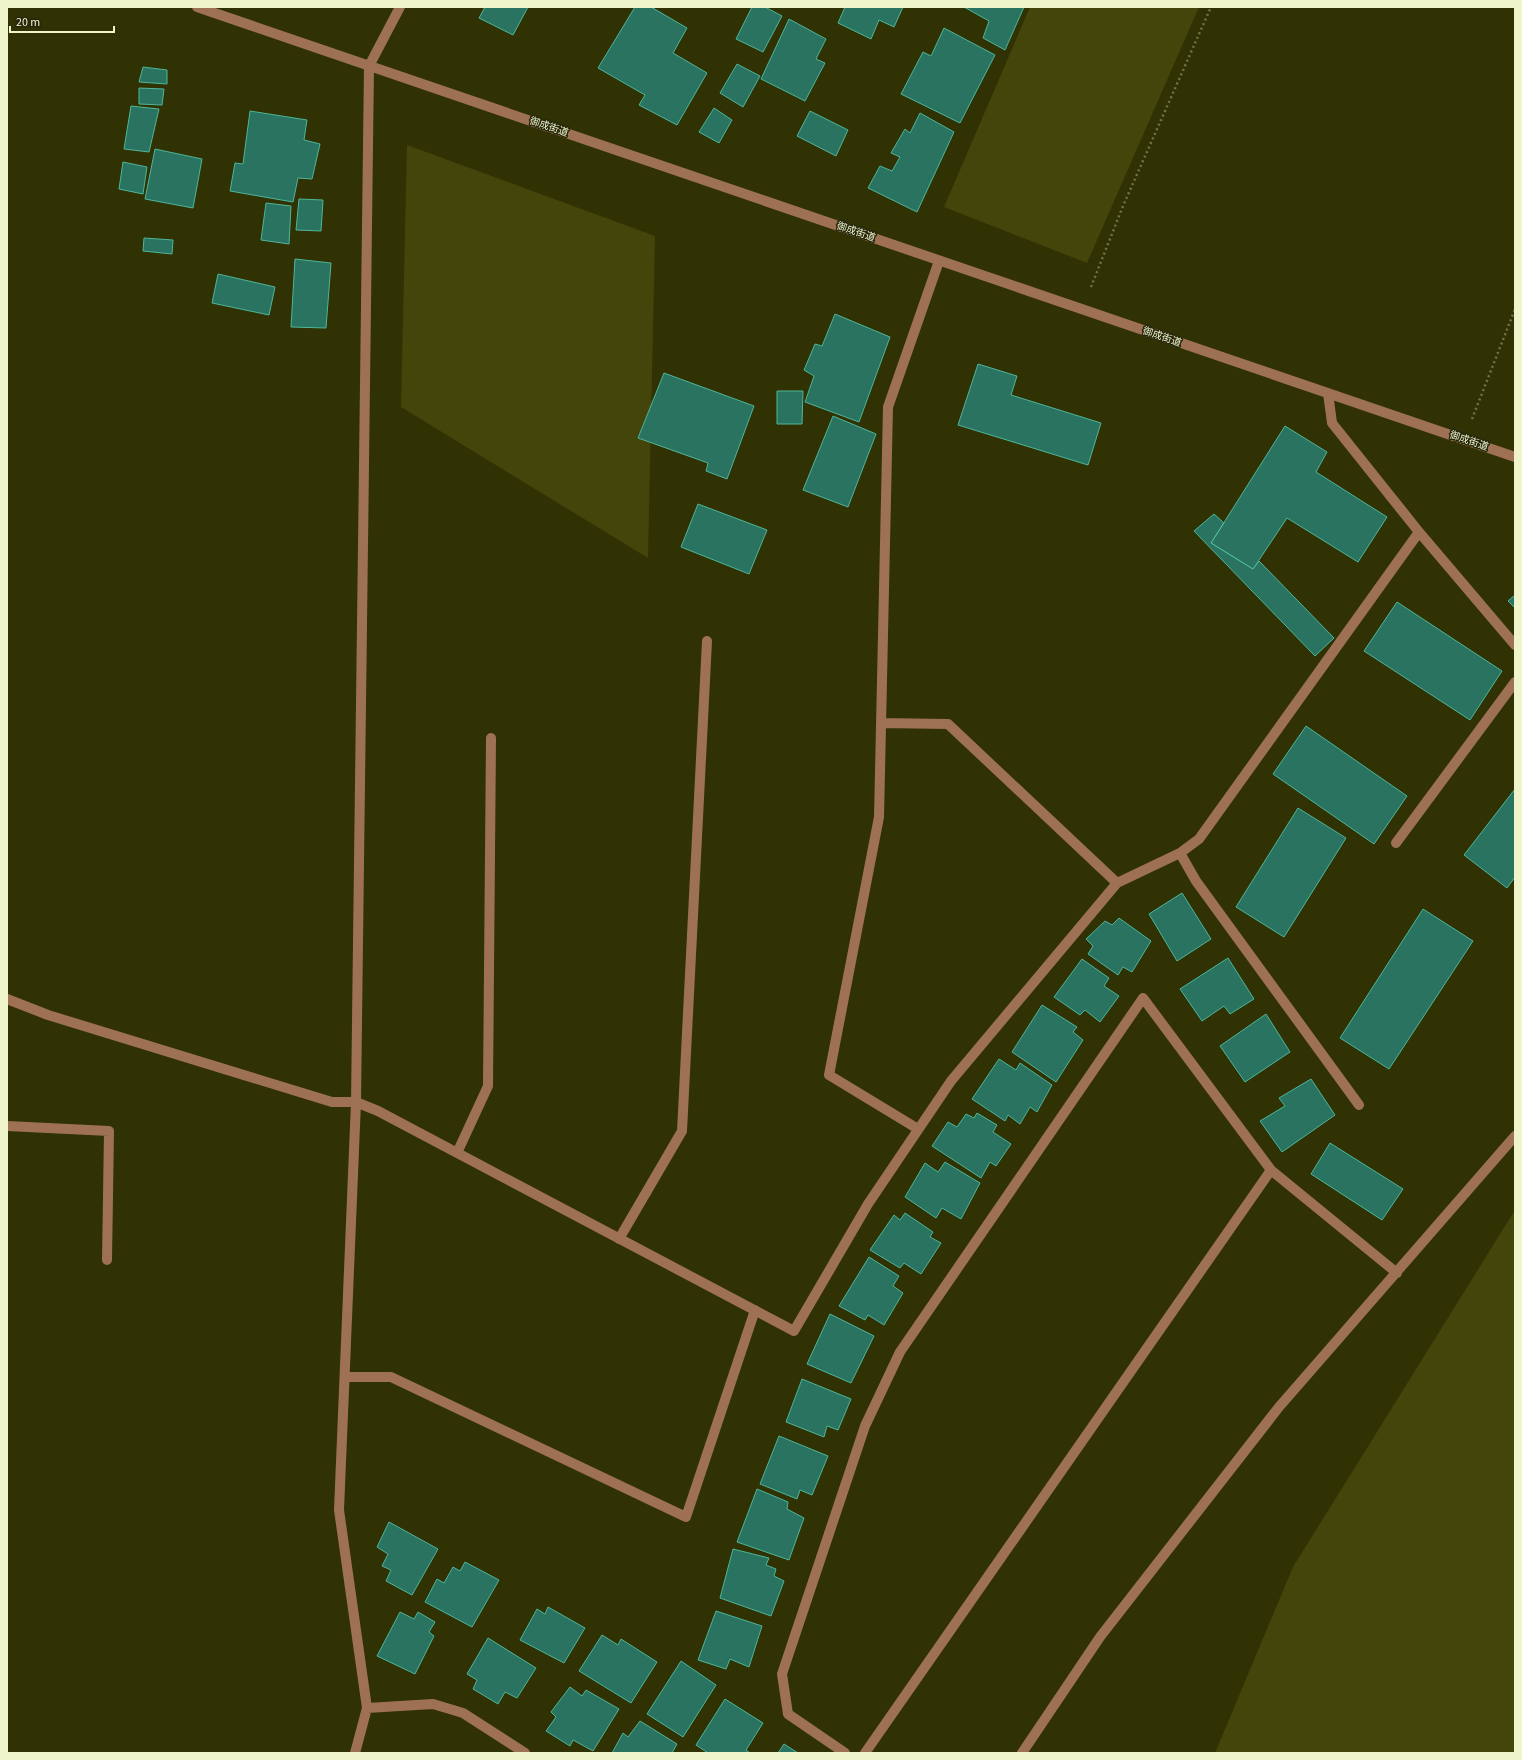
<svg xmlns="http://www.w3.org/2000/svg" width="1522" height="1760" font-family="'Source Sans 3','Noto Sans JP',sans-serif">
<rect width="100%" height="100%" fill="#303204"/>
<path fill="#43450a" d="M1030,7H1199L1087,263L944,207Z
M407,145L655,236L648,558L401,407Z
M1515,1210V1753H1215L1293,1567Z"/>
<path fill="#2a7360" stroke="#4eb699" d="M485,7H528L513,35L479,18Z
M635,7H651L687,28L673,53L707,73L677,125L639,105L645,95L598,68Z
M752,7H765L782,16L763,52L736,39Z
M845,7H903L894,27L879,20L871,39L838,23Z
M964,7H1024L1005,50L983,38L989,21Z
M789,19L826,39L816,59L825,63L805,101L761,79Z
M944,28L995,55L960,123L901,94L923,52L931,56Z
M737,64L760,76L743,107L720,93Z
M143,67L167,70V84L139,82Z
M139,88L164,89L162,105L139,104Z
M131,106L159,109L149,152L124,149Z
M714,108L732,120L719,143L699,132Z
M250,111L307,120L304,140L320,144L312,179L298,178L293,202L230,191L235,163L243,164Z
M810,111L848,130L836,156L797,136Z
M920,113L954,132L917,212L868,188L880,166L892,171L900,157L891,153L905,129L910,133Z
M155,149L202,159L193,208L145,199Z
M123,162L147,167L143,194L119,189Z
M299,199L323,200L321,231L296,230Z
M266,203L291,206L289,244L261,240Z
M144,238L173,240L172,254L143,251Z
M295,259L331,263L326,328L291,327Z
M218,274L275,287L269,315L212,303Z
M835,314L890,337L859,422L805,402L814,376L804,370L815,344L822,346Z
M978,364L1017,376L1011,395L1101,423L1088,465L958,425Z
M664,373L754,406L727,479L706,471L708,463L638,438Z
M777,391H803L802,424H777Z
M833,416L876,434L848,507L803,490Z
M1285,426L1327,452L1316,472L1387,517L1358,562L1287,518L1253,569L1211,543Z
M698,504L767,530L749,574L681,547Z
M1214,514L1224,523L1211,543L1253,569L1259,561L1334,638L1315,656L1194,531Z
M1515,595V608L1508,601Z
M1397,602L1502,671L1470,720L1364,651Z
M1306,726L1407,796L1374,844L1273,774Z
M1515,789V877L1507,888L1464,855Z
M1298,808L1346,838L1284,937L1236,907Z
M1182,893L1211,939L1177,961L1149,914Z
M1423,909L1473,941L1389,1069L1340,1038Z
M1119,918L1151,941L1132,972L1123,967L1118,975L1088,954L1093,946L1086,939L1105,921L1112,925Z
M1228,958L1254,999L1230,1014L1224,1006L1202,1021L1180,989Z
M1082,959L1109,978L1104,986L1119,996L1100,1022L1085,1010L1080,1015L1054,997Z
M1042,1005L1077,1027L1073,1032L1083,1040L1056,1082L1012,1052Z
M1266,1014L1290,1052L1245,1082L1220,1046Z
M999,1059L1016,1070L1020,1063L1052,1085L1037,1112L1030,1107L1020,1124L1008,1115L1005,1121L972,1099Z
M1311,1079L1335,1115L1282,1152L1260,1121L1285,1106L1279,1098Z
M977,1113L997,1125L993,1132L1011,1144L996,1166L990,1162L981,1178L932,1146L948,1122L957,1127L966,1114L974,1118Z
M1330,1143L1403,1189L1382,1220L1311,1174Z
M945,1162L980,1183L961,1219L942,1208L936,1218L905,1197L925,1163L938,1172Z
M905,1213L933,1232L930,1237L941,1243L921,1274L904,1263L900,1268L870,1250L894,1215L900,1220Z
M869,1257L899,1276L893,1286L903,1293L884,1325L868,1315L865,1320L839,1306Z
M830,1314L874,1336L851,1383L807,1364Z
M802,1379L851,1399L838,1430L827,1426L824,1437L786,1422Z
M779,1436L828,1456L812,1495L800,1490L797,1499L760,1484Z
M757,1489L788,1502L787,1509L804,1518L789,1560L737,1542Z
M389,1522L438,1549L412,1595L386,1581L391,1570L382,1566L388,1554L377,1547Z
M733,1549L769,1558L766,1565L776,1569L774,1576L784,1581L771,1616L720,1598Z
M465,1562L499,1580L472,1627L425,1602L437,1579L444,1583L453,1567L460,1571Z
M548,1607L585,1628L564,1663L520,1640L537,1609L545,1614Z
M716,1611L762,1626L749,1667L730,1659L726,1669L698,1660Z
M400,1612L414,1619L418,1612L435,1622L429,1632L434,1636L415,1674L377,1656Z
M602,1635L618,1645L621,1639L657,1662L631,1703L579,1671Z
M488,1638L536,1668L517,1698L505,1692L498,1704L473,1689L477,1680L467,1674Z
M681,1661L716,1685L683,1737L647,1714Z
M570,1687L582,1696L586,1690L619,1709L593,1751L573,1740L570,1746L546,1731L556,1717L551,1712Z
M725,1699L763,1723L746,1750L750,1753H708L696,1745Z
M640,1721L677,1744L672,1753H612L623,1733L628,1737Z
M784,1744L798,1753H778Z"/>
<g fill="none" stroke-linecap="round" stroke-linejoin="round">
<path stroke="#707347" stroke-width="2.5" stroke-dasharray="2 3" stroke-linecap="butt" d="M1091,287L1123,206L1211,7
M1472,419L1515,309"/>
<path stroke="#9f7154" stroke-width="10" d="M197,7L1515,457
M1328,393L1332,423L1419,532L1515,645
M881,723L948,724L1117,883
M1396,843L1515,682
M1180,853L1196,881L1359,1105
M7,999L48,1015L332,1102H356L378,1111L794,1331L868,1204L951,1081L1117,883L1180,853L1199,839L1419,532
M7,1126L109,1131L107,1260
M918,1129L829,1075L879,817L888,407L939,261
M457,1153L488,1086L491,738
M619,1239L682,1131L707,641
M345,1377H391L686,1517L755,1310
M367,1708L433,1704L463,1713L525,1753
M355,1753L367,1708L339,1510L356,1102L369,66L400,7
M845,1753L788,1714L782,1674L865,1426L900,1352L1143,998L1271,1170L1397,1273
M865,1753L1271,1170
M1022,1753L1100,1637L1279,1407L1515,1136"/>
</g>
<g text-anchor="middle" dominant-baseline="central" stroke-width="3" stroke-linejoin="round" paint-order="stroke">
<g font-size="10" fill="#eff4cb" stroke="#26270d">
<text transform="translate(549 127) rotate(19)">御成街道</text>
<text transform="translate(856 232) rotate(19)">御成街道</text>
<text transform="translate(1162 337) rotate(19)">御成街道</text>
<text transform="translate(1469 441) rotate(19)">御成街道</text>
</g>
</g>
<rect width="1522" height="1760" fill="none" stroke="#eff4cb" stroke-width="16"/>
<path d="M10 26v6h104v-6" fill="none" stroke="#eff4cb" stroke-width="2"/>
<text x="16" y="26" font-size="12" fill="#eff4cb" stroke="#26270d" stroke-width="3" paint-order="stroke">20 m</text>
</svg>
